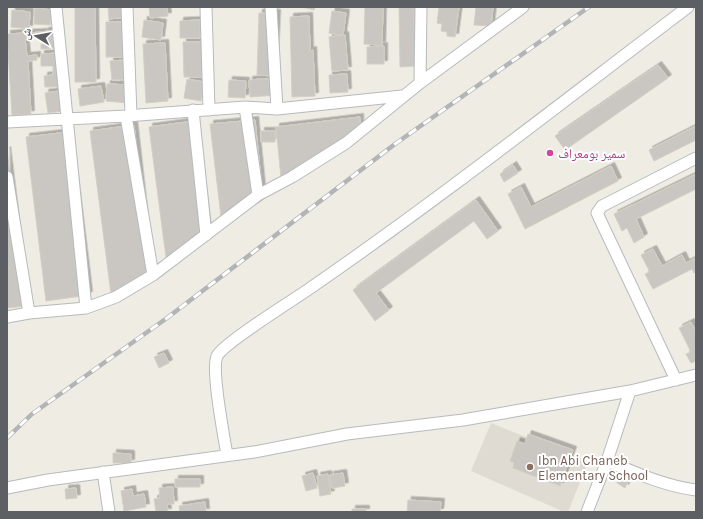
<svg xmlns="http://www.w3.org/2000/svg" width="703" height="519" font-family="Karla,'Noto Naskh Arabic',sans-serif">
<defs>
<filter id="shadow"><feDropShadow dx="3.5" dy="-3.5" stdDeviation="0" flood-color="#0004"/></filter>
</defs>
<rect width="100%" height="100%" fill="#efece4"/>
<path fill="#dfdbd2" d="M491,423L588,462L568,512H564L471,471Z"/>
<path fill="#cac7c2" stroke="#d4cec3" filter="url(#shadow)" d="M75,7H95L96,82H75Z
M108,7H125L127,17L109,19Z
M149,7H167L168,16L150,18Z
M302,7H315L314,10Z
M365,7H383L382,45L364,44Z
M399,7H414L415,66L400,67Z
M439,7H459L455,37L447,36V32L441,31L442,24L437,23Z
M476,7H493L491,26L474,25Z
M35,8L52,10L50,25L34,24Z
M12,10L30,12L29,29L11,27Z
M332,11L346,13L343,35L329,33Z
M259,13H277L274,76L257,75Z
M309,16L310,51L313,50L315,96L292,97L290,17Z
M144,20L163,23L161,40L142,37Z
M200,20V38H180V21Z
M106,22H127V57H106Z
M45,31H60V49H41V44H45Z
M44,32V37L25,38L27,56L37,55V60L28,61L31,114L12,115L7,34Z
M345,35L348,70L332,71L329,37Z
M183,42H202L203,77H184Z
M165,43L168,101L146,103L143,44Z
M384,46V64H367V47Z
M59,53L61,87H45L44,76L53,75V66H41V54Z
M127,60L129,79L112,80L110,61Z
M658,65L668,78L565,150L555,136Z
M347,74L348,92L330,93L329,75Z
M275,78L276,95L250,97L249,80Z
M187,79L204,82L201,101L184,98Z
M229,80L246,81L245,98L228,97Z
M107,84L129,85L128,103L106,101Z
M101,86L104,102L80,106L78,89Z
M60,91L63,111L48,113L45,93Z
M360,117V137L282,188L276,127Z
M255,120L263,200L222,225L210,124Z
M194,121L209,240L167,265L149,127Z
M134,125L151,274L111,294L90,131Z
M696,126V140L654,161L649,150Z
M261,131H275V142H261Z
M69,132L89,295L46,301L26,137Z
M7,150L26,306L7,308Z
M513,165L518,173L504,182L500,174Z
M611,166L618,181L525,229L508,194L521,187L531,207Z
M696,174V189L636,219L644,237L634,243L627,228L622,231L614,214Z
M476,200L498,231L487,239L474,221L376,293L389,310L375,321L353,290Z
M653,249L662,266L682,255L686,263L696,258V272L694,273L692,269L653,289L645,274L650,272L641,255Z
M691,322L696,331V361L691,363L686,354L691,352L679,328Z
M164,353L169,363L159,368L154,357Z
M528,434L573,450L560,486L513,468L514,463L510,461L517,441L525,444Z
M113,453L131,454V463H113Z
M313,473L317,488L306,491L302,476Z
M343,473L345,486L332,488L330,475Z
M328,474L331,494L320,496L317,476Z
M621,474L629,479L625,488L617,483Z
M175,479H200V487H175Z
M173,487L174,504H167L168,512H156L154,499L160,498L159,488Z
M76,488L77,498L66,499L65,489Z
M132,489L133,496L144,494L146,507L124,511L121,491Z
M408,500L441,502L440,512H407Z
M205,502L206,512H180L179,506Z
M352,509H366V512H352Z"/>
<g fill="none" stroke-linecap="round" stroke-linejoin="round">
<defs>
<path id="minor" d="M56,7L86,308
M127,7L131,115
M206,7L209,110
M271,7L277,109
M420,83L421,7
M245,107L258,195
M193,110L206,235
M126,116L153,275
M7,122L126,116L245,107L277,109L402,96
M7,177L29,313
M7,317L29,313L86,308L116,297L153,275L258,195L292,177L346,143L420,83L523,7
M676,380L597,213L602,206L696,158
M227,455C224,437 211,370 217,356C224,343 290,302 306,291C437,201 561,103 688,7
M607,461C636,473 665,486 696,490
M103,472L109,512
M7,488L48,480L254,452L347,434L463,420L630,391L696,375
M587,512L607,461L630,391"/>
</defs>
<use href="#minor" stroke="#b7babe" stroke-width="13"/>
<use href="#minor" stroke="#fff" stroke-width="11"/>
<defs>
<path id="rail" d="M7,438L32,414L167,318L395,144L589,7"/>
</defs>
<use href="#rail" stroke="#b3b4b5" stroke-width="4.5"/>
<use href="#rail" stroke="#fff" stroke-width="3" stroke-dasharray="9" stroke-linecap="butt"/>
</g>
<circle fill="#d1479c" stroke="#fff" stroke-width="1.5" cx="550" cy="153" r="4"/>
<circle fill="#8d6e63" stroke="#fff" stroke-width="1.5" cx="530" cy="467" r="4"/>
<g text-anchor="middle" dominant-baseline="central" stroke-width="4" stroke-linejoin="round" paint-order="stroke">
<g font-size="13" fill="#b23c85" stroke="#fff" text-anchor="start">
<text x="558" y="153">سمير بومعراف</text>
</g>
<g font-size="13" fill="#785e54" stroke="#fff" text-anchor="start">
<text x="538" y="460">Ibn Abi Chaneb<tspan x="538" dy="15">Elementary School</tspan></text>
</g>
</g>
<rect width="703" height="519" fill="none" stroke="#5c6065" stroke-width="16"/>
<g transform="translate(36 36) rotate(281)" stroke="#ffffff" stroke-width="3" paint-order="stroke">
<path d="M0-3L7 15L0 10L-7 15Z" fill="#5c6065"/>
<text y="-6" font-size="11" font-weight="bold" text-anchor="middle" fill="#5c6065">ش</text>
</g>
</svg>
